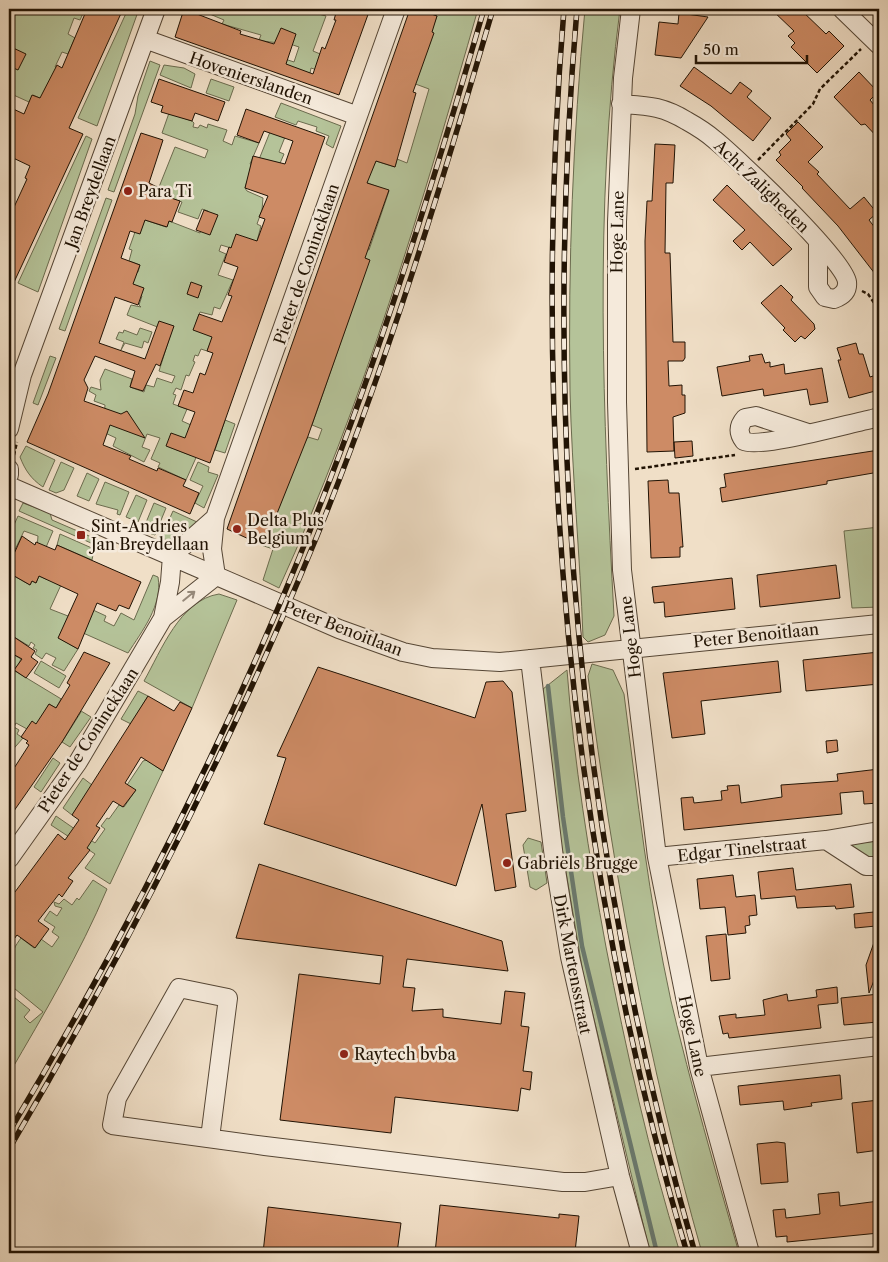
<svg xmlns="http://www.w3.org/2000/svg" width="888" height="1262" font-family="'Libre Caslon Text',serif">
<rect width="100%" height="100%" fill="#f0dfc7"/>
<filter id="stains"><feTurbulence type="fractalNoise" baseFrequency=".004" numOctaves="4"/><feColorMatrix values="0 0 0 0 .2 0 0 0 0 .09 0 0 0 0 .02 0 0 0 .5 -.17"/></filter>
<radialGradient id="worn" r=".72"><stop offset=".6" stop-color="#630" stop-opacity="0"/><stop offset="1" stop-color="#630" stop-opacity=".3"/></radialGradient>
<path fill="#b5c399" stroke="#6b6b4e" d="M9,9H85L80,20L74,18L68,34L75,38L68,54L62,52L55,67L60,70L46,101L33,95L29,102L9,93Z
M128,9H139L97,126L78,118Z
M206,9H316L315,13L326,16L313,51L325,56L320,71L311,68L310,73L283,68L285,59L294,62L299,47C283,41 275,44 259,40L261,35L222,24L224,20L205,12Z
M417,9H478C422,205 364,402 279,588L263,580L273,549L264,546L303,445L308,437L318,440L322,429L312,425L369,260L355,255L358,247L369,250L389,191L365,182L376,161L395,167L397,159L407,163L429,89L402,79L431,32L437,16Z
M585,9H620C594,209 603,415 614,616L605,635L588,642L583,637C580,555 572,474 570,391C568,263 573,136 585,9Z
M150,61L160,65L114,192L108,190L135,114L138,96Z
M164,65L184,68L195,74L191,88L160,75Z
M211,79L234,87L229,101L206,93Z
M281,103L341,126L333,148L326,144L329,136L316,131L317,127L298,121L296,125L275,117Z
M169,113L192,121L194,123L193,127L198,128L200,125L207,128L208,124L227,130L223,141L232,145L235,136L259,143L250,164L256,167L270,132L285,137L279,152L284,154L272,182L247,181L245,188L247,191L263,198L262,210L257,224L261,226L257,241L231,248L221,245L219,251L226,254L218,275L233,280L220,309L214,307L212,315L200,312L196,323L213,337L207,351L201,349L198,356L195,355L193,361L195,362L189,376L186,375L181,390L176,388L173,394L176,395L173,404L187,409L182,421L191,425L194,439L169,441L167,446L190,455L199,451L186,480L158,467L160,463L151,459L160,438L147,434L142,447L150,450L144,462L113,446L116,438L103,432L105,405L94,401L96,395L89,391L91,387L101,390L100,380L105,369L132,379L130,387L144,392L146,385L154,387L157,378L172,383L175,376L159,371L170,336L165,330L127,315L131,305L141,307L139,305L142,296L128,282L138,272L140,265L129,261L132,250L129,249L135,232L145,220L166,227L169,221L200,233L208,211L202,209L198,219L178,212L182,202L153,192L155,186L159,187L175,147L205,158L208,150L162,133Z
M86,136L92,139L38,292L18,283Z
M106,198L112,200L65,331L59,329Z
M140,328L152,332L148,343L144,341L142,348L125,343L121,350L124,342L116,339L119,332L123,333L124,330L137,335Z
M50,356L56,358L38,405L33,403Z
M225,420L235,424L225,453L215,450Z
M26,446L55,460L43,487C31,479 25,470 20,457Z
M61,462L74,468L64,490L56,493L49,490Z
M198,462L209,467L208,472L218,475L204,508L195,503L203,486L190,480Z
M87,473L99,479L89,501L77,496Z
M105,482L129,492L120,515L117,514L118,510L96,504Z
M136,495L147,500L138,522L126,517Z
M23,503L50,513L52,520L103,542L100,547L19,511Z
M154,503L166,508L155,535L149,533L151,528L145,525Z
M173,511L197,522C185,534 179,545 161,538Z
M18,516L53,531L35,573L38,536L24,531L9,562V536Z
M879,527V607L852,608L844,531Z
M60,534L94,549L92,560L57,545Z
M9,573L30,585L32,581L36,583L39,576L46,579L66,574L50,609L68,616L93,610L106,616L104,621L114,626L121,613L134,620L153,575L158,577C163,605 142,631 128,653L72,628L59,638L78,649L64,671L52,665L56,658L46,653L42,659L35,654L37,650L33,648L35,645L31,642L29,646L9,634Z
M219,594L237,600L192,708L144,681C161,651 180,600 219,594Z
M9,652L21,659L15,671L91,717L70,747L62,742L81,712L61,699L56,708L49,704L37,725L32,722L27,729L16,723L14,727L19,730L17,734L23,738L9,754Z
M41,661L66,676L59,688L34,673Z
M592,664L613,670L624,694C637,796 649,900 671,1001C691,1086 715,1169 739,1253H702C648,1062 613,872 588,676Z
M567,670C574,763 589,855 606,947C626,1050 649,1153 680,1253H650L583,973L561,842L543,689Z
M138,691L148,696L131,724L121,719Z
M53,758L60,763L41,792L34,787Z
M154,758V765L163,771L110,884L85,868L95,854L51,825L56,816L95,843L105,829L101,826L107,818L109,819L119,805L124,807L135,791L127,785L143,761Z
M83,778L92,785L72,815L63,808Z
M528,838L541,842L547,883L536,890L530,887L523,845Z
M879,841V858L871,859L849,849V844Z
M93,880L107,889C80,953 44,1014 9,1074V993L30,1010L24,1017L30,1023L43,1012L9,984C9,963 9,954 21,938L34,948L41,939L52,947L59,937L52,932L55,927L44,920L50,911L57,916L62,908L55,906L54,902L59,904L64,899L72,905L77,898L79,900Z"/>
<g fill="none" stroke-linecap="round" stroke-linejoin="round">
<path stroke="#6a796e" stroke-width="4.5" d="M548,686L563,817L582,946L657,1253"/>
</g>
<path fill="#cd8b65" stroke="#211304" d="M87,9H123L69,128L83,134L9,293V218L27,179L25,178L30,166L9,156V107L24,114L32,95L40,98L57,65L62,68Z
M184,9L241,31L240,34L274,44L281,28L296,34L286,64L313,74L322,47L325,49L336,20H334L337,9H370L339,95L175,37Z
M410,9H417L437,16L432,32L434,33L413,92L416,93L395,167L376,161L367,183L389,190L365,258L370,260L308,436L264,546L227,529Z
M771,9H800L826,34L829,31L844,46L817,73L791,47L795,43L788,36L794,31Z
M679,13L708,17L681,58L655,55L659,22L678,24Z
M9,46L26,54L18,70L9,66Z
M694,67L731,94L740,82L752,91L747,97L771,118L753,141L711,106L680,86Z
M859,72L878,92L870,100L879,111V139L865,124L861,125L834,97Z
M159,79L225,102L218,121L195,113L192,121L161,112L163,106L151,102Z
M246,109L325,137L210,463L166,446L171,433L185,438L195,412L178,406L184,390L193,393L200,373L205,375L213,353L207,351L212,337L193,330L199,314L222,322L232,296L228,295L238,267L224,262L229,247L231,248L236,234L257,241L265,219L259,217L268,196L245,188L253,156L285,164L293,141L264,131L259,143L237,135Z
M798,122L823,147L808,162L819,172L817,174L850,209L864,197L877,213L869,220L879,233V279L838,226L802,188L803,187L776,160L781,155L779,152L791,140L786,134Z
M141,133L163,140L149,183L155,186L153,192L180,201L172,222L169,221L167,227L145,220L140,234L130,231L121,258L140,265L133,284L144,288L138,305L115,297L99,343L145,359L159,321L174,326L160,366L156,364L143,391L130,387L135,371L95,356L84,380L88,388L84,401L121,414L127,411L145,438L110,425L103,445L131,456L129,459L157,471L158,468L186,480L183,486L199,493L190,514L27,442L48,394Z
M655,144L675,145L673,183H666L665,253H670L673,342H685V358L683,361H668L669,386L682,385V395H685V413L673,417L674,451L647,452L645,241L647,201H652Z
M727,185L792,249L773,266L750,242L742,250L733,241L745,230L713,200Z
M204,210L218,215L210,235L196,230Z
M191,282L202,286L198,298L187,294Z
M781,285L793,297L791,300L814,324L815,329L805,339L801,336L795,342L783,330L785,328L761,303Z
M856,343L859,354H863L870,377L879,374V390L849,398L838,360H841L837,348Z
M762,354L765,363L770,362V367L784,364L785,374L822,368L828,402L810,405L807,389L764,396L763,389L722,396L717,367L750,361L749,356Z
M692,441L693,456L675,458L674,442Z
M879,450V472L827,481V484L722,502L720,488L726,487L724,474Z
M668,480L669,493H679L683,547H680V557L651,558L648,481Z
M22,536L35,545L36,542L55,550L57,545L141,582L129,609L119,605L116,611L97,603L78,649L58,638L78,594L39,576L36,583L32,581L30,585L9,573V565Z
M836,565L840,598L760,607L757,575Z
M732,578L735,609L665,617L664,602L654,603L652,587Z
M14,637L35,651L31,657L38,662L26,678L14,670L22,659L9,652V646Z
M84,652L110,663L62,742L9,818V776L29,745L26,743L28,741L21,737L32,721L36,724L49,704L56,708L70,685L67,683Z
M879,652V684L806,691L803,660Z
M778,661L781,692L701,701L705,734L672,738L663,673Z
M318,667L475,718L486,682L503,681L512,692L526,811L506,814L516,887L495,891L482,804L456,886L264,824L286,758L277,756Z
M148,696L174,711L180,702L192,708L163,771L141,757L125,783L136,790L123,807L113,801L96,826L100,828L87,848L90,850L68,878L73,881L62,897L59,894L38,921L49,929L35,948L17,935L9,946V900L58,834L65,840L79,820L72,815Z
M837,740L838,751L827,753L826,741Z
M879,769V803L864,804L863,791L840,793L842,814L684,830L681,798L693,797L694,803L722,800L721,791L728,790L727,786L739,785L741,803L782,797L781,785L838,781L837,774Z
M259,864L502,941L508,971L407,959L403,987L415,988L412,1011L443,1009V1017L501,1024L505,991L525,993L521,1026L529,1027L523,1071L532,1072L530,1090L521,1088L518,1111L395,1097L391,1133L280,1120L299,974L380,984L383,956L236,938Z
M793,868L796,890L851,884L854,907L836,909L835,906L797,908L795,896L761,899L758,872Z
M733,875L736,897L755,895L757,915L749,916L750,925L745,926L746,933L728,935L725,907L700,909L697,879Z
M874,912L876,926L855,928L854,914Z
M726,934L730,979L711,981L706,936Z
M877,934H879V968L869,993L866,965Z
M837,987L838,1003L818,1005L821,1028L729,1038L728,1033L723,1034L719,1016L736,1014V1018L765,1015L763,1000L787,994L788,1001L817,997L816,990Z
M879,994L878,1022L844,1025L841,998Z
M840,1075L842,1099L811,1103L812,1106L784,1110L783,1101L740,1105L738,1086Z
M879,1100V1150L857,1153L852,1103Z
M777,1142L785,1143L788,1182L761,1184L757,1144Z
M839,1192L840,1206L879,1201V1233L787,1242V1236L776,1237L773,1210L785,1209L786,1218L820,1214L818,1194Z
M440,1205L559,1218V1214L579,1216L575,1252L435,1253Z
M268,1207L401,1223L397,1253H263Z"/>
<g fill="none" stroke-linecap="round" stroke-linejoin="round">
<defs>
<path id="minor" d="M631,9L623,78L617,222V402L622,570L657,857L699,1067L750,1253
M842,9L879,45
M145,39L358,116
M621,104C649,106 662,106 687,121C696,126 707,133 715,140C737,158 845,260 847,282C848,291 842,296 834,299L825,297L818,287V241
M9,429L22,375L156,9
M808,433L756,416L745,418C738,426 738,433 744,441C759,449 851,423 872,419L879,417
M9,469V475
M9,486L339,629L403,652L432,658L500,662L879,624
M163,618L170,582L172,556L215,518
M530,659L554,858L570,957L620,1176L641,1253
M826,840L866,866H879
M657,857L826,840L879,831
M9,859L78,762L163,618L216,576L212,549L215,518L396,9
M699,1067L879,1046
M210,1138L228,998L179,988L117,1098L112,1125L265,1146L563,1182H585L620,1176"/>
</defs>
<use href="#minor" stroke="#554635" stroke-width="20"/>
<path stroke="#211304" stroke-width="2.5" stroke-dasharray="4 2.5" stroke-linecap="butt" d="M758,160L813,104L820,89L861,49
M862,291L868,294L879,310
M14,455L17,442
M635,469L735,455"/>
<use href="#minor" stroke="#f5eadb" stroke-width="18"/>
<defs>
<path id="rail" d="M564,9C530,422 569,855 687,1253
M577,9C541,427 579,850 695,1253
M9,1132C124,939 228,737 311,528C379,358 433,184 484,9
M9,1149C125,952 230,748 317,536C387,364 441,187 493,9"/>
</defs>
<use href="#rail" stroke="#211304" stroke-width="5.5"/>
<use href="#rail" stroke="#f5eadb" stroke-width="4" stroke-dasharray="11" stroke-linecap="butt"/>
</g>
<defs><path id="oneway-shaft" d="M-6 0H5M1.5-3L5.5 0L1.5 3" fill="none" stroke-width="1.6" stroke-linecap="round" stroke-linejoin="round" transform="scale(1.25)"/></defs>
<use stroke="#96897a" href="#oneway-shaft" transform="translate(189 596) rotate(-39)"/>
<g fill="#8f2418" stroke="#f5eadb" stroke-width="2">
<circle cx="128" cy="191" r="5"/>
<circle cx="237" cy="529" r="5"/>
<rect x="76" y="530" width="10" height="10" rx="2.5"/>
<circle cx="507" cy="863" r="5"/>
<circle cx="344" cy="1054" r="5"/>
</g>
<g text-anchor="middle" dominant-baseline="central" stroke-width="5" stroke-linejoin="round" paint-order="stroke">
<g font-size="16" fill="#211304" stroke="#f5eadb">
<text transform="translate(251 78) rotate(19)">Hovenierslanden</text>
<text transform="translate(762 186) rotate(44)">Acht Zaligheden</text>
<text transform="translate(90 192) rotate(-70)">Jan Breydellaan</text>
<text transform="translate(617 232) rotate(-89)">Hoge Lane</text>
<text transform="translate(306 264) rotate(-71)">Pieter de Conincklaan</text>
<text transform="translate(343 628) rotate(21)">Peter Benoitlaan</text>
<text transform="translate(756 635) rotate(-6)">Peter Benoitlaan</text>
<text transform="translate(630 637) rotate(-97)">Hoge Lane</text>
<text transform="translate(88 740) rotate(-57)">Pieter de Conincklaan</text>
<text transform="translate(742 849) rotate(-6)">Edgar Tinelstraat</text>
<text transform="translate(573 964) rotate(79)">Dirk Martensstraat</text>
<text transform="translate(693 1036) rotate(78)">Hoge Lane</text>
</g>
<g font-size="16" fill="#211304" stroke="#f5eadb" text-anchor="start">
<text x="138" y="191">Para Ti</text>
<text x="247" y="520">Delta Plus<tspan x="247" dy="18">Belgium</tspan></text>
<text x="91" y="526">Sint-Andries<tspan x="91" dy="18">Jan Breydellaan</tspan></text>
<text x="517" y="863">Gabriëls Brugge</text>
<text x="354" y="1054">Raytech bvba</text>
</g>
</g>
<rect width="888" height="1262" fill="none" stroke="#f0dfc7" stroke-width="30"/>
<rect x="10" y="10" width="868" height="1242" fill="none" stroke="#211304" stroke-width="2.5"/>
<rect x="15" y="15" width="858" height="1232" fill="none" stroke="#211304"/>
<path d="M696 55v8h111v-8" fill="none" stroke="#211304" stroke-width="2.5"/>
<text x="703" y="55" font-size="15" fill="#211304" stroke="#f5eadb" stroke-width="4" paint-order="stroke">50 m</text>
<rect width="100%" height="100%" filter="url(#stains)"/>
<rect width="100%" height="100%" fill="url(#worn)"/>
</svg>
